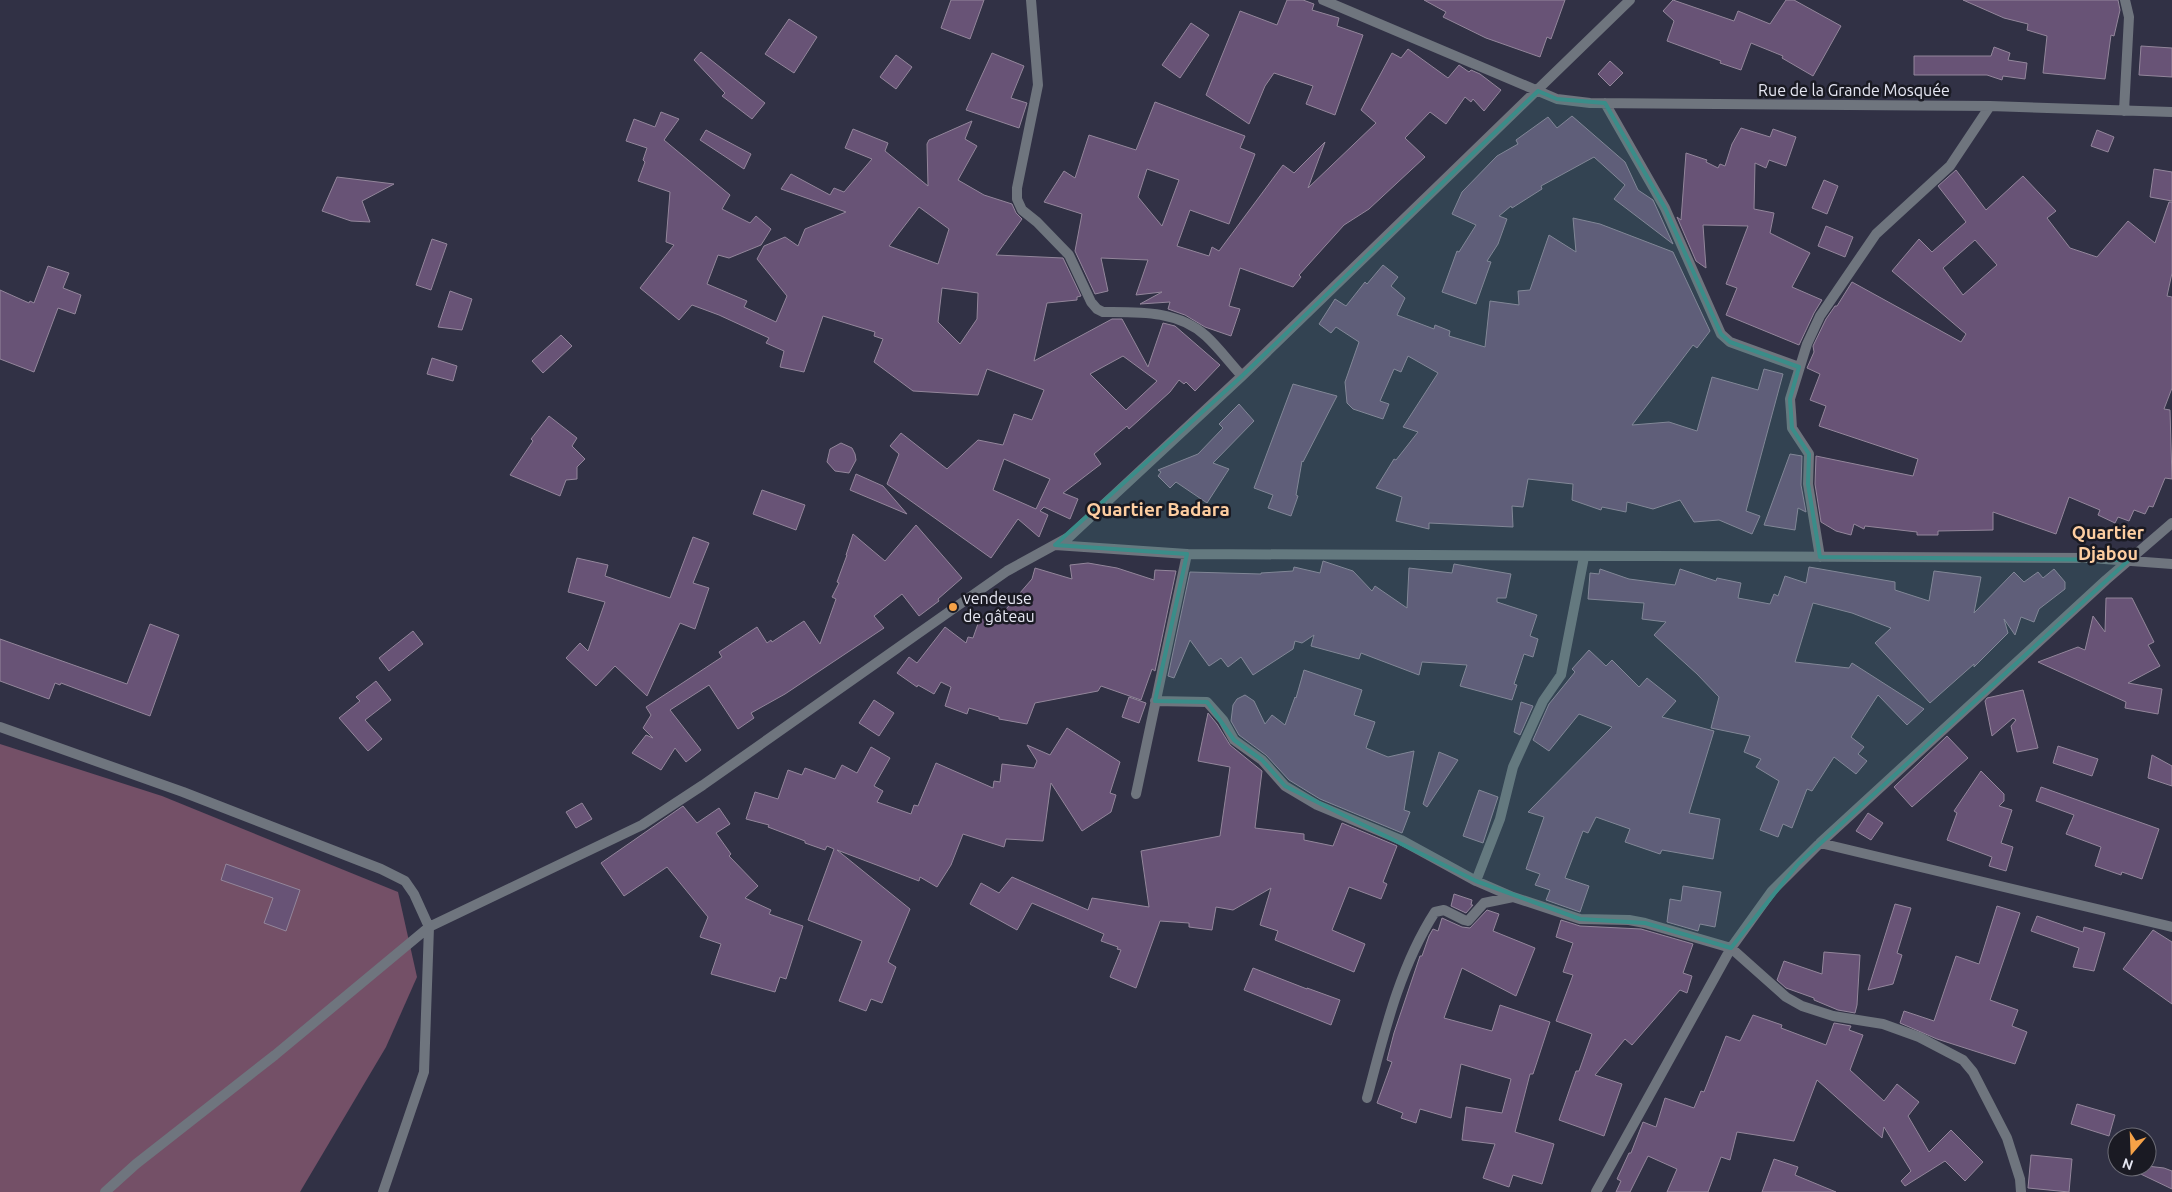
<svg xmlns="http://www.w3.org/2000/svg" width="2172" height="1192" font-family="Ubuntu,sans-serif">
<rect width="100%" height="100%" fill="#313145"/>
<path fill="#745067" d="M0,744L162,796L398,892L417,977L386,1047L300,1192H0Z"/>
<path fill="#685376" stroke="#93869b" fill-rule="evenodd" d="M951,0H984L970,39L941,28Z
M1287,0H1303L1314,4L1312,10L1339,18L1337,26L1363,35L1335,115L1306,104L1313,86L1274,73L1265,86L1249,124L1206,95L1240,11L1277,25Z
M1424,0H1565L1551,39L1547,37L1540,57L1486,38L1443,17L1446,12Z
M1673,0L1734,21L1738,11L1770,24L1786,0H1794L1841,26L1813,76L1782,58L1783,56L1751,43L1741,70L1720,63L1721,61L1667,41L1674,21L1663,11Z
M1963,0H2118L2120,10L2114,36L2111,35L2105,79L2043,73L2047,36L2027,30L2028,24L2004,18Z
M789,19L817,37L794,73L765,54Z
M1191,23L1209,35L1180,78L1162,65Z
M2141,46L2172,48V77L2139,75Z
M1994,47L2010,53L2008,60L2027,63L2025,79L2003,76L2002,80L1987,75H1914V56H1991Z
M1408,49L1448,78L1459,65L1469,72L1471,70L1480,74L1501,90L1484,111L1473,99L1471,102L1465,97L1446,124L1430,112L1405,138L1425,157L1369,209L1344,225L1299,275L1301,277L1293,287L1240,268L1229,306L1240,309L1231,336L1205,327L1185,315L1168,309L1170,302L1140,304L1162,292L1136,295L1148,260L1101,258L1108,291L1095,294L1075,251L1082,214L1044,202L1064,171L1075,178L1089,135L1136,150L1155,102L1245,136L1240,148L1255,154L1229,224L1190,210L1177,246L1209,256L1212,247L1219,251L1283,165L1294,173L1325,142L1308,188L1376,123L1361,110L1392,53L1401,58ZM1147,169L1179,180L1162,226L1138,197Z
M701,52L765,103L752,119L722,96L725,93L694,60Z
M992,53L1024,66L1011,98L1027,103L1019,128L966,110Z
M896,55L912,67L896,89L880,77Z
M1610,61L1623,73L1610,86L1598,74Z
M661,112L679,119L664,140L730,195L722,209L750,223L756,216L771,229L761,245L729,258L718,255L707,284L747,301L744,307L776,322L787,296L757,259L764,246L785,237L798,246L805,229L846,212L781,189L791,174L830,195L834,188L844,192L872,159L845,148L853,129L888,143L885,151L928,186L927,144L929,140L972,121L965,139L977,146L958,180L984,195L1012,204L1016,213L1022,219L996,255L1063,258L1081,296L1077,297V300L1047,303L1034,361L1112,319H1122L1148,367L1163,323L1175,326L1220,365L1195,391L1186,382L1184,384L1179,380L1170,392L1129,429L1127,426L1094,454L1101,464L1063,493L1078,499L1070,519L1044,507L1040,511L1048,515L1039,537L1018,519L991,558L887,484L899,454L890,446L901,433L947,469L978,440L1003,445L1014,414L1032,420L1044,390L987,369L978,395L913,391L874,362L883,339L874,336L875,332L823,316L804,372L780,367L784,351L766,343L769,338L719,315L692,305L679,320L640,288L674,245L666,242L670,192L638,181L645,162L643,160L647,148L626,141L634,119L655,127ZM919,207L949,229L938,264L889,246ZM942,288L978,293L977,319L960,344L938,322ZM1123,356L1157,381L1126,410L1090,374ZM1004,459L1050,479L1036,509L993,490Z
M1572,116L1625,162L1638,190L1653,200L1673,244L1614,199L1625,185L1594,157L1541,186L1542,189L1512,208L1511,206L1499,216L1507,219L1498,244L1487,261L1491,262L1476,304L1442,292L1457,251L1459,252L1476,225L1452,214L1462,192L1497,156L1518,144L1516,140L1548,117L1557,128Z
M1741,128L1770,137L1773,129L1796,137L1786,166L1769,160L1766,168L1755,163L1754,209L1774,213L1770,233L1810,253L1792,287L1822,300L1814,313L1799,345L1726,315L1737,288L1726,284L1748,226L1703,225L1706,268L1696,261L1677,217L1681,220L1686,153L1707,160L1706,162L1718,168L1720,164L1725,166L1732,144Z
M706,130L751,154L744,169L700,140Z
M2097,130L2114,137L2108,152L2091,146Z
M2154,169L2172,172V201L2150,197Z
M1956,170L1986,210L2023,176L2056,211L2047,218L2070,248L2097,257L2128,221L2155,243L2169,202H2172V273L2167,296L2172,297V388L2164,409L2170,410L2172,479L2165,478L2153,507L2149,506L2145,514L2134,510L2129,521L2118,517L2115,523L2098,515L2100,510L2069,497L2056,534L1993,512V530L1938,531V535H1917V532L1865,526L1864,529L1854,524L1851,535L1836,531L1821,522L1815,484L1816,456L1913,476L1918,459L1819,426L1826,406L1810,400L1820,374L1807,368L1814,352L1813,346L1826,319L1835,306H1837L1852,282L1961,342L1966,334L1892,271L1919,239L1932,252L1966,222L1938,186ZM1975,240L1997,265L1963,295L1943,268Z
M337,177L394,184L362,201L370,222L351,221L322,211Z
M1824,180L1838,186L1827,214L1812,208Z
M1573,218L1600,224L1673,252L1710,331L1697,348L1693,345L1632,425L1669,422L1697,431L1712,377L1758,390L1764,369L1783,374L1746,511L1760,516L1752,534L1719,520L1694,522L1680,500L1653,509L1627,502L1626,512L1602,507L1601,510L1572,500L1573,484L1528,479L1523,507L1512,506L1513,527L1429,523V529L1396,521L1402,497L1376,488L1394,459L1396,460L1418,432L1403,427L1438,373L1408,356L1401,372L1394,369L1380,401L1389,404L1383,419L1353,409L1347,403L1345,382L1359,342L1336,327L1331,333L1319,324L1335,299L1346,306L1365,282L1367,284L1383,265L1398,277L1391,286L1405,298L1397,315L1434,329L1435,325L1450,331L1449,336L1485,347L1490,301L1519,305L1518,291L1530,290L1549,235L1576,252Z
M1826,226L1853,237L1845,257L1818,246Z
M432,239L447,244L431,290L416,285Z
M48,266L69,273L63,288L81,295L75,314L58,308L34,372L0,359V290L29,303L30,301L34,303Z
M450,291L472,299L462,330L438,327Z
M561,335L572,346L543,373L532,361Z
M432,358L457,366L453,381L427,374Z
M1293,384L1337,396L1303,462L1302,461L1296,495L1298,496L1291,516L1268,508L1273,495L1254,488Z
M1239,404L1254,421L1213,463L1229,469L1207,503L1176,482L1170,488L1158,476L1161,472L1158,470L1198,454L1223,428L1219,424Z
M549,416L577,438L572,446L585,459L577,467V479L566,480L560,496L510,475L533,441L531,439Z
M841,443L852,448L855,454L856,460L849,473L835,471L827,462L830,449Z
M1790,454L1802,456L1801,485L1806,512L1798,508L1795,530L1764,525Z
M856,474L883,486L907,514L850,490Z
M762,490L805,505L796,530L753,514Z
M916,525L962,578L938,599L939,601L919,616L902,594L874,616L884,628L785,694L751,713L754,718L738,729L709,685L670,710L701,750L686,762L675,748L661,770L632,753L646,735L653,738L643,728L651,715L646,707L722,657L719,652L757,627L767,643L771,640L772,642L804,621L820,644L836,599L832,597L839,583L837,582L847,555H846L853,534L885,561Z
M693,537L709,543L693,583L709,588L695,629L680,623L647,696L615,666L596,686L566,658L580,643L588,651L605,602L568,592L577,558L608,565L605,576L670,598Z
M1323,561L1353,571L1372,591L1375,586L1407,608L1409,568L1452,573L1454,564L1511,574L1506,598H1497V602L1537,615L1530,636L1538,639L1533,657L1524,654L1514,684L1517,685L1512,700L1460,686L1467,665L1422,662L1419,675L1361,653L1359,659L1311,646L1314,635L1302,643L1295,641L1293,649L1253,675L1241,657L1228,667L1221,658L1209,666L1190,640L1174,678L1168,676L1190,572L1261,574V573L1293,571L1294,567L1320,573Z
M1088,563L1117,568L1154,580L1155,570L1176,571L1155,671L1152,669L1141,700L1101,686L1098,691L1035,703L1027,724L999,719V717L969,708L967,714L945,706L951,687L941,682L934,694L918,685L917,687L897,673L909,657L917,663L945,627L966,643L968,637L973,638L980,618L994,623L1032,579L1035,568L1072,579L1070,565Z
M1809,567L1895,582V590L1929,601L1934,571L1981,577L1974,613L2014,572L2024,582L2038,572L2043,578L2054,569L2065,582V589L2039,609L2034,622L2021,617L2015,635L2004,619L2008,633L1974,667V664L1930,703L1875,643L1891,628L1852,613L1813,603L1795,662L1849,668L1852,663L1924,709L1907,725L1878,695L1851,737L1864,747L1858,754L1867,761L1856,774L1834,757L1812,791L1807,789L1792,828L1783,824L1778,837L1760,830L1779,781L1756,767L1761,759L1744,752L1750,736L1711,728L1719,697L1697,674L1654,635L1666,622L1642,619L1644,603L1588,599L1590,573L1599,574L1600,569L1629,579L1675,585L1680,569L1716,581L1717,578L1741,583L1738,598L1770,604L1774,594L1778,596L1785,576L1806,583Z
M2106,598H2132L2154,642L2148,645L2160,666L2128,683L2162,689L2158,714L2125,708L2126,702L2038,662L2078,647L2085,650L2093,616L2105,632Z
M150,624L179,635L150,716L61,683L60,685L55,683L49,699L0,681V639L127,684Z
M413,631L423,644L389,671L379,658Z
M1589,650L1606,666L1612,660L1639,687L1647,678L1676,701L1662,717L1714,731L1689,813L1720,819L1713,859L1662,850L1660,854L1625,842L1630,829L1596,817L1588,833L1583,831L1565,878L1589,886L1580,912L1546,900L1550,890L1535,885L1540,874L1526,869L1544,817L1528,812L1612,727L1579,714L1549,751L1533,740L1549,704L1575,672L1572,669Z
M1304,670L1362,690L1354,715L1375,722L1366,748L1388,757L1414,751L1404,810L1410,812L1402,833L1320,799L1289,780L1266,755L1239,735L1231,721L1233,705L1237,699L1245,695L1254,701L1265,724L1272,715L1285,725L1295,697L1296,698Z
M376,681L391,700L365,720L382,739L368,751L339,718L360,701L356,697Z
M2023,690L2038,748L2017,752L2011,726L2016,720L2013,718L1992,736L1985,701L1987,698Z
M1129,697L1146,703L1139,723L1122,717Z
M874,700L894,713L879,736L859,723Z
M1521,702L1533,706L1520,735L1514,732Z
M1208,713L1217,724L1230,745L1262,771L1255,828L1304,834V840L1333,846L1342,823L1397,846L1383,882L1387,884L1381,899L1349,887L1332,930L1365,944L1354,972L1275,940L1278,931L1260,925L1271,888L1233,910L1216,907L1212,930L1189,927V923L1160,921L1136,988L1110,977L1121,950L1117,949L1118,947L1101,941L1104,934L1032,903L1017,930L970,904L981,883L999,893L1012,877L1088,910L1092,898L1149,907L1141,851L1220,836L1230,767L1198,761Z
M1067,728L1120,762L1110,793L1116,795L1111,812L1082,831L1051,783L1043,841L1006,839L1004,847L963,834L951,865L937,887L920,877L919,881L837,850L910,909L888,962L896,967L882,1003L871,999L866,1011L839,1001L862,941L808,920L834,849L827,846L825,850L805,843V841L768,827L769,825L746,819L755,792L778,799L788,770L802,775L805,768L835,779L842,765L857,773L871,747L890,758L874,786L883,791L877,802L911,814L914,805L918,806L936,763L993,788L994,781L1000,782L1002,764L1034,768L1037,761L1027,745L1050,755Z
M1947,736L1968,758L1912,807L1894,787Z
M2058,746L2098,759L2092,776L2053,763Z
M1439,752L1458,760L1427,807L1423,804Z
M2152,755L2172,766V786L2148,778Z
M1981,771L2004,794V801L1999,806L2012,810L2001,843L2013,847L2006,871L1989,866L1992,857L1947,840L1957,813L1954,811Z
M2041,787L2159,829L2142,879L2122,872L2121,875L2095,866L2101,847L2066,834L2074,815L2036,801Z
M1479,790L1498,797L1483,843L1463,836Z
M582,803L592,819L576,828L566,812Z
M683,806L697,823L719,808L730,824L716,833L731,854L729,856L758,886L745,898L771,910L769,914L803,926L786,979L780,977L775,992L711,974L721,944L700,937L708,917L667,867L624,896L601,863Z
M1868,813L1883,823L1871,840L1856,831Z
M226,864L300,890L286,931L264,923L273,898L221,880Z
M1683,886L1721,892L1715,927L1700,924L1698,931L1667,922L1670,899L1681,901Z
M1454,894L1472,900L1471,905H1473L1466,913L1451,906Z
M1895,904L1911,908L1897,953L1902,955L1893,984L1868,990Z
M1997,906L2020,913L1990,1000L2018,1010L2012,1026L2027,1032L2015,1064L1937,1039L1900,1023L1904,1011L1934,1021L1956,956L1979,964Z
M1487,910L1499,914L1493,931L1535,948L1516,996L1462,968L1444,1018L1492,1031L1500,1005L1550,1022L1533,1074H1530L1515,1132L1554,1144L1542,1184L1513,1175L1509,1187L1483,1178L1495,1144L1462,1140L1466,1107L1502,1113L1511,1079L1461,1064L1451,1118L1420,1109L1416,1123L1401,1118L1403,1113L1377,1103L1392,1062L1387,1060L1394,1033L1420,956H1422L1429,936L1433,929L1438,931L1442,918L1462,927L1470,928Z
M2037,916L2083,932L2084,927L2105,933L2094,971L2073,967L2079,948L2031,931Z
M1561,920L1580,926L1641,929L1693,944L1683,973L1692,976L1687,993L1680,990L1632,1045L1625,1039L1595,1075L1622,1084L1604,1136L1559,1120L1576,1071H1579L1592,1034L1556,1021L1573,975L1563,972L1573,943L1556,937Z
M2153,930L2172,942V1004L2123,969Z
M1824,952L1860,955L1857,1005L1855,1013L1838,1010L1814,1000V998L1786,988L1777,980L1784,961L1822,974Z
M1253,968L1307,989V988L1340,1000L1331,1025L1244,990Z
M1753,1015L1782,1025L1781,1028L1826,1045L1834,1023L1851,1026L1849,1030L1863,1035L1850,1070L1884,1101L1897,1084L1919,1102L1908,1116L1929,1152L1951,1130L1983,1162L1965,1181L1945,1161L1905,1186L1901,1181L1911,1171L1884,1127L1882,1138L1817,1080L1794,1141L1737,1132L1730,1160L1721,1157L1708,1192H1667L1677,1169L1648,1156L1630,1192H1616L1621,1181L1617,1179L1629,1153H1631L1643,1122L1656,1127L1665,1098L1694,1108L1701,1091L1704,1092L1726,1036L1740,1041Z
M2077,1104L2115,1115L2109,1136L2071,1124Z
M2031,1155L2072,1159L2069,1192L2028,1188Z
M1774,1159L1798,1167L1795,1175L1836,1192H1762Z
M2147,1166L2164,1168L2172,1171V1189L2126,1167Z"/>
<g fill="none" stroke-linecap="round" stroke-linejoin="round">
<path stroke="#6f757e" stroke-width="10" d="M1031,0L1038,85L1017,188V199L1022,210L1037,222L1069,255L1091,302L1097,309L1103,312C1138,312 1178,310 1206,336C1219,348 1230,363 1242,376
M1323,0L1557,99L1590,103L1990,106L2172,112
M1605,103L1665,208L1721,334L1730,342L1799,367
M2124,111L2129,17L2125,0
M1055,545L1187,554L2091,558L2172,564
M1820,557L1808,484L1809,454L1792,428L1791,412L1790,399L1807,344L1820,316L1876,234L1950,166L1990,106
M1155,701L1207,702L1223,720L1234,740L1262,760L1285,786L1317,805L1401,840L1476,881L1513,897L1580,919L1629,920L1645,923L1731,948L1786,997L1802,1006L1833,1016L1883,1024L1919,1037L1963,1060L1973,1072L2007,1138L2020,1179L2021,1192
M0,727L183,792L381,869L405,881L414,894L429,927L424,1072L383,1192
M1136,794L1187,554
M1820,843L2172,927
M1476,881L1500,819L1513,767L1543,701L1561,675L1584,557
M1367,1098C1384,1034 1399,968 1435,912L1444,910L1464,920L1468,921L1484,903L1513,897
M105,1192L136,1164L275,1055L429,927L642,825L703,785L1007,571L1069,537L1242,376L1630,0
M1596,1192L1731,948L1772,891L1820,843L2106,580L2172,523"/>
</g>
<path fill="#3a8d89" fill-opacity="0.2" stroke="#3a8d89" stroke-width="4" stroke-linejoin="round" d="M1538,91L1557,99L1605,103L1665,208L1721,334L1730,342L1799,367L1790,399L1792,428L1809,454L1808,484L1820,557L2129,560L1798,864L1731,948L1645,923L1580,919L1476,881L1285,786L1262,760L1234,740L1207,702L1155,701L1187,554L1055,545L1242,376Z"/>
<circle fill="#f6a247" stroke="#1a1a23" stroke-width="2" cx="953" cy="607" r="5"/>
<g text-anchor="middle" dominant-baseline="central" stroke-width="5" stroke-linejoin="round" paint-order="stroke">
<g font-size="16" fill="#e6e7f3" stroke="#1a1a23">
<text x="1854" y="90">Rue de la Grande Mosquée</text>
</g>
<g font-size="16" fill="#e6e7f3" stroke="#1a1a23" text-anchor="start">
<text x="963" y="598">vendeuse<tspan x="963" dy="18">de gâteau</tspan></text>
</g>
<g font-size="18" font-weight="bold" fill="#fecea1" stroke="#1a1a23">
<text x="2108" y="532">Quartier<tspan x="2108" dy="21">Djabou</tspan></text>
</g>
<g font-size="19" font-weight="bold" fill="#fecea1" stroke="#1a1a23">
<text x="1158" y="509">Quartier Badara</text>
</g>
</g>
<g transform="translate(2132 1152) rotate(199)"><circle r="24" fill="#1a1a23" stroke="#6c6c76"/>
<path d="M0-4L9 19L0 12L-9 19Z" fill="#f6a247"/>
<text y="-8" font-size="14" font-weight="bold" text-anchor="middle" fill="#e6e7f3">N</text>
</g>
</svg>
